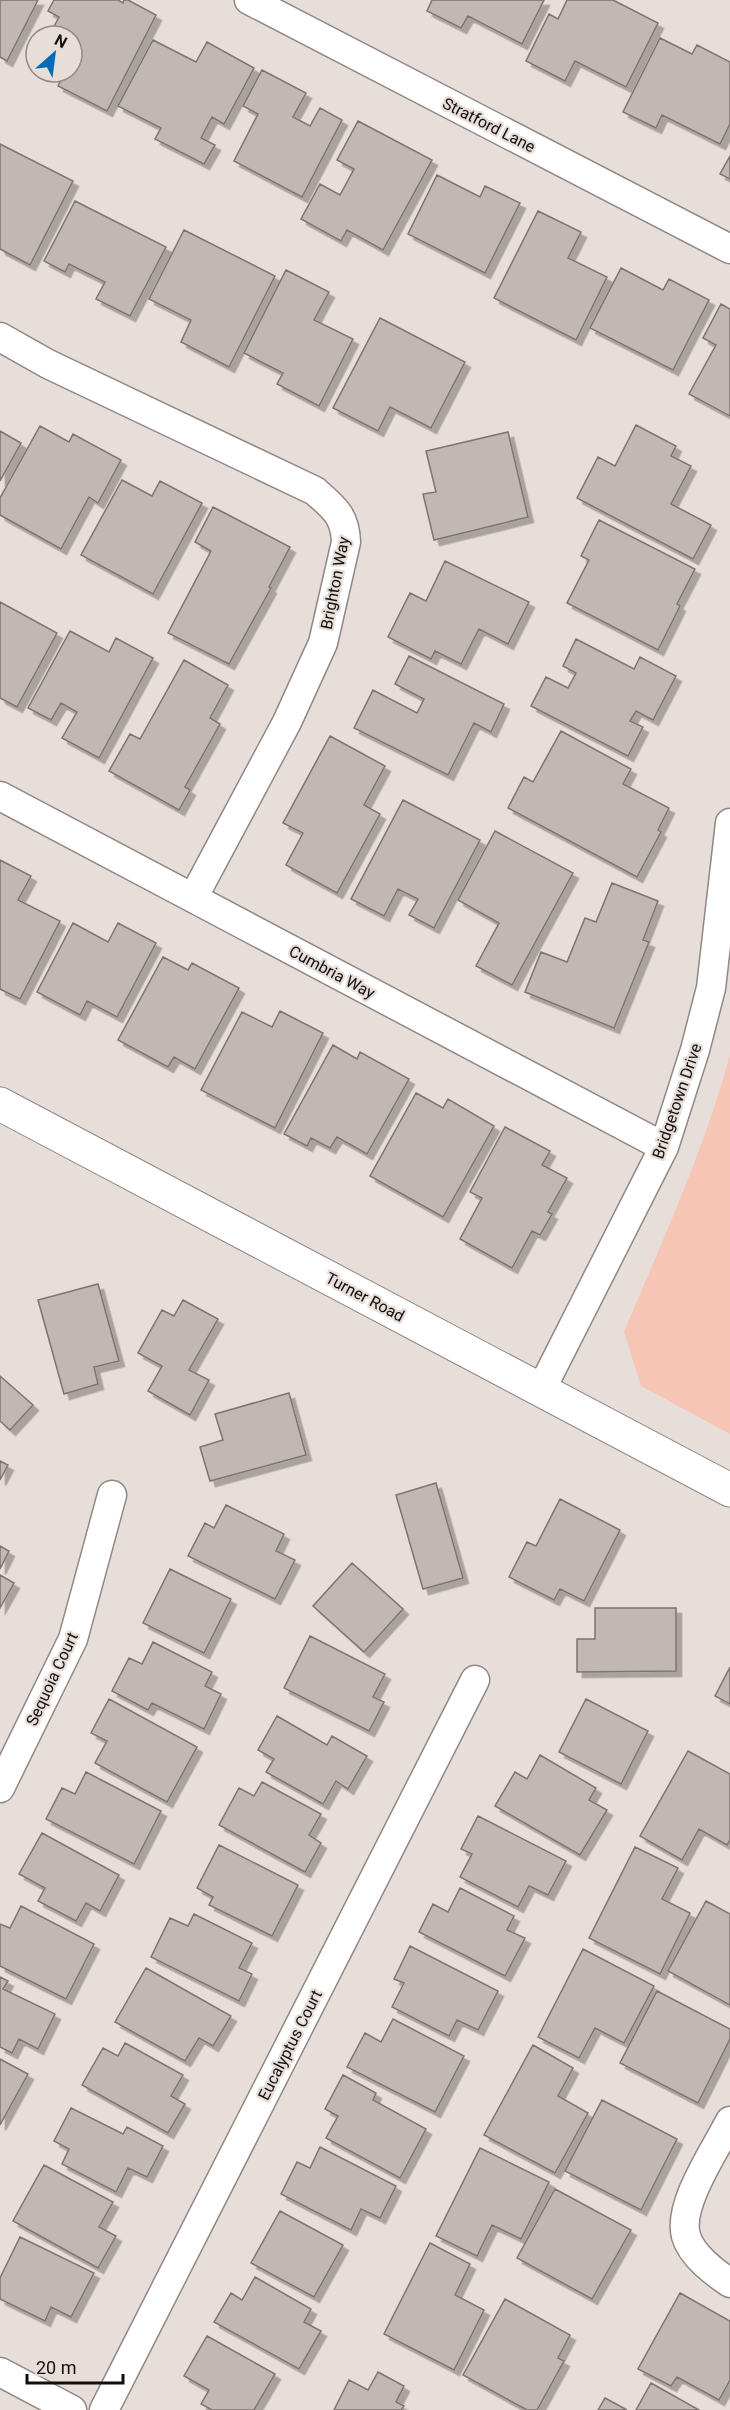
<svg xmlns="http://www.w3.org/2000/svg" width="730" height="2410" font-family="Roboto,sans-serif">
<defs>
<filter id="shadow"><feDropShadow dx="5.5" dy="5.5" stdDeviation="0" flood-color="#0004"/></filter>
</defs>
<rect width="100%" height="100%" fill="#e7ddd9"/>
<path fill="#f7c5b5" d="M730,1055V1434L641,1386L624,1332C662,1241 704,1151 730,1055Z"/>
<path fill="#c1b7b4" stroke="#7e7471" stroke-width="1.5" filter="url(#shadow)" d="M0,0H38L7,61L0,57Z
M54,0H118L123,3L124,0H128L156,15L107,111L58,86L65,72H72V36H49L59,17L48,11Z
M432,0H544L522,44L468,16L461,28L427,11Z
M567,0H613L658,23L626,87L575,61L565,81L526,61L549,14L558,19Z
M660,38L692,54L697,45L730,62V124L720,144L662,115L656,128L623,112Z
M153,40L196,62L207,42L254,68L224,124L212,117L201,138L215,145L204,164L155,139L161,128L118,106Z
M262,70L306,93L293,117L310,126L320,108L342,120L302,197L234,161L258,114L243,106Z
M358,121L432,160L383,250L347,230L341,241L301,219L320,184L340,195L354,169L337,160Z
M0,144L73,181L30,265L0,249Z
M730,156V179L720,174Z
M437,175L480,197L485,186L520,203L485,273L408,234Z
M75,201L166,247L130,316L96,299L105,282L69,264L65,272L44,261Z
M538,211L581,232L568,258L607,277L576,340L494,298Z
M184,230L275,276L229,367L181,342L191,320L149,299Z
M621,268L663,290L669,279L709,300L673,370L590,328Z
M286,270L329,292L314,320L353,339L319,406L277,384L283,373L244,353Z
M721,304L730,309V416L689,394L716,345L703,338Z
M380,318L465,362L431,428L390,407L378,431L333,408Z
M636,425L676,446L671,456L691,466L671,504L711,525L693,559L577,498L598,457L615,466Z
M40,426L69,442L73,434L121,460L98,503L89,497L61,549L0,515V498Z
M0,431L21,443L0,481Z
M508,432L528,517L434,540L423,494L436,492L426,451Z
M122,480L152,496L160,481L202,503L153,594L81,555Z
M213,507L290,547L269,587L271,588L229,664L168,633L211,551L195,542Z
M599,520L695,569L677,604L680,606L658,650L567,603L589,560L581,556Z
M445,561L529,602L508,644L479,629L461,664L435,651L431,659L388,637L410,593L426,601Z
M0,602L57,633L17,707L0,698Z
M70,631L109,652L116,638L153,658L99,758L62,738L77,712L61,703L51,720L28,708Z
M576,639L634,669L640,657L676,676L653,720L636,711L630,721L643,727L628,756L531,706L546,677L568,688L576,673L563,666Z
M409,656L504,704L491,732L474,723L448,775L354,728L373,690L417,713L424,699L395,684Z
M184,660L228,685L210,718L220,724L185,787L190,790L179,810L109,771L130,734L140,739Z
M561,731L631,769L623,784L669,808L658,830L661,832L637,877L508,808L524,777L533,782Z
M330,736L385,766L364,805L380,814L337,893L286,865L303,833L283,823Z
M403,800L480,840L434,928L409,915L418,899L398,889L384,916L351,899Z
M495,831L573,873L512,985L476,966L499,923L458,900Z
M0,860L31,876L18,900L60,921L20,999L0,989Z
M612,883L658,901L643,940L649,942L614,1028L525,992L541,952L567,962L585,918L596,922Z
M73,923L108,942L118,923L156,943L117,1017L87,1001L80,1015L37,992Z
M163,957L188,970L192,963L239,988L195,1069L174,1057L168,1067L118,1040Z
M280,1011L323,1033L275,1128L201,1090L242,1012L272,1027Z
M333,1045L357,1059L360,1052L409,1079L367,1154L337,1137L330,1148L311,1138L307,1146L284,1134Z
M416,1093L443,1108L448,1099L494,1126L443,1217L370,1176Z
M505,1127L550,1151L542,1165L567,1178L548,1212L552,1214L540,1235L532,1231L512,1268L460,1239L482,1198L470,1192Z
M98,1284L119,1361L94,1367L98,1384L64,1394L38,1300Z
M183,1300L218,1319L189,1370L209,1380L190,1415L148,1391L162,1366L138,1353L162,1310L174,1316Z
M0,1376L33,1405L10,1430L0,1421Z
M289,1393L306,1455L210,1481L200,1447L223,1440L215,1414Z
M0,1461L8,1465L0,1480Z
M436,1483L463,1578L423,1589L396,1495Z
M560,1499L620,1530L584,1601L560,1589L554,1600L509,1577L527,1542L536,1546Z
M226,1505L284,1534L276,1551L295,1560L275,1599L188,1556L205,1523L214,1528Z
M0,1546L9,1551L0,1569Z
M352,1563L403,1609L364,1652L313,1606Z
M170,1569L231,1599L204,1653L143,1623Z
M0,1575L14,1583L0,1608Z
M595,1608H676V1671L577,1672V1639H595Z
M310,1636L385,1674L373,1697L384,1702L369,1731L284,1688Z
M153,1642L212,1672L205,1686L221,1694L204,1729L152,1703L148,1710L112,1691L129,1658L142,1664Z
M730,1667V1704L715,1696Z
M109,1699L197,1747L167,1802L95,1763L107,1741L91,1733Z
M586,1699L648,1731L621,1784L559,1752Z
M277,1716L327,1745L332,1736L367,1756L348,1789L336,1781L323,1804L266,1772L274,1759L258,1750Z
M688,1751L730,1774V1840L727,1845L699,1829L682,1860L640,1836Z
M540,1755L596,1788L589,1800L607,1810L580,1855L495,1806L515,1772L527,1779Z
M86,1772L161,1811L134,1864L46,1819L62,1788L75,1794Z
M262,1782L321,1814L309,1835L321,1843L305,1872L219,1825L239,1788L254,1796Z
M478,1816L566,1861L548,1895L529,1886L518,1907L460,1877L472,1854L461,1849Z
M42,1833L119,1875L100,1911L86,1903L76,1921L38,1901L45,1888L19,1874Z
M219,1845L298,1885L272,1936L209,1905L213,1897L197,1888Z
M635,1847L678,1868L662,1899L690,1913L660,1974L589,1938Z
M460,1888L514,1916L507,1930L525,1938L505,1976L419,1932L433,1904L448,1912Z
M706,1901L730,1914V2005L668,1971Z
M21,1906L94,1944L66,1999L0,1966V1924L10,1928Z
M194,1914L252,1943L239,1968L252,1974L239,2001L151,1957L170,1918L188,1926Z
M410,1946L498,1991L478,2030L457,2020L449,2036L392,2007L404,1983L394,1979Z
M583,1949L654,1986L624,2043L595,2028L579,2058L538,2037Z
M146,1968L231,2016L213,2046L199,2038L185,2061L115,2022Z
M0,1977L8,1981L3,1989L55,2014L38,2049L19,2039L12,2053L0,2047Z
M657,1991L730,2029V2039L698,2103L620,2063Z
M393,2019L464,2056L435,2112L347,2067L365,2033L381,2042Z
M125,2043L183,2075L171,2096L185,2104L168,2133L82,2085L103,2048L118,2056Z
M533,2045L573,2068L558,2096L588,2113L555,2173L484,2135Z
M0,2059L28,2074L0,2125Z
M343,2075L376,2093L373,2100L426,2129L400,2178L326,2138L338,2116L325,2109Z
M602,2100L677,2139L641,2210L565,2171Z
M71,2108L123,2134L127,2127L163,2146L147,2177L128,2168L116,2192L62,2164L69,2149L54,2141Z
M320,2147L396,2186L380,2218L361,2209L351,2230L281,2194L297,2162L310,2168Z
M480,2148L549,2182L521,2239L492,2225L477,2256L436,2236Z
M44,2165L113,2202L99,2227L116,2236L98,2268L13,2221Z
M555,2189L631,2230L592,2299L517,2258Z
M280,2211L343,2245L314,2297L251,2263Z
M20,2237L94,2273L71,2317L51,2307L45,2321L0,2299V2278Z
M430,2243L470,2264L455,2295L484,2310L454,2370L384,2334Z
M255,2277L311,2309L304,2322L321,2331L299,2369L214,2322L231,2293L242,2300Z
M680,2293L730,2321V2380L719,2400L677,2377L671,2386L638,2369Z
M505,2299L570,2335L558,2358L564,2361L537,2410H527L463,2375Z
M207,2336L275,2374L254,2410H212L201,2404L209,2390L184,2376Z
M378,2372L404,2386L396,2402L404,2406L401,2410H334L349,2380L368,2390Z
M651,2383L699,2410H636Z
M605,2398L627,2410H598Z"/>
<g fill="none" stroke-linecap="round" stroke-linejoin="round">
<defs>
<path id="minor" d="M249,0L730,249
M0,337L48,364L315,491C334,508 345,515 346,542L323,643L287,722L193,898
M0,796L664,1147
M541,1390L664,1147L695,1050L711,988L730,823
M0,1788L73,1639L112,1495
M730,2121C716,2149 677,2205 686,2236C692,2256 714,2272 730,2283
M0,2372L72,2410
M104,2410L475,1680"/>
<path id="secondary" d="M0,1104L730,1490"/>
</defs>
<use href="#minor" stroke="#918784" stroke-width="31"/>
<use href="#secondary" stroke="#918784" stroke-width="35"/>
<use href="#minor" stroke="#fff" stroke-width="28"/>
<use href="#secondary" stroke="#fff" stroke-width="33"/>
</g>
<g text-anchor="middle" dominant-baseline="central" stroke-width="4.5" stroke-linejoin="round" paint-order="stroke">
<g font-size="16" fill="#120f0d" stroke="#e7ddd9">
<text transform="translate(489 125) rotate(27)">Stratford Lane</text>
<text transform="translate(335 583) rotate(-79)">Brighton Way</text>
<text transform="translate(332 972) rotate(28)">Cumbria Way</text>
<text transform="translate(677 1101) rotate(-71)">Bridgetown Drive</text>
<text transform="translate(365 1297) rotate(28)">Turner Road</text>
<text transform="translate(52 1679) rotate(-65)">Sequoia Court</text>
<text transform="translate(290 2045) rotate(-63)">Eucalyptus Court</text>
</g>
</g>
<g transform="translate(54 54) rotate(28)"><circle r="28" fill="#e7ddd9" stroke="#928b87" stroke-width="1.5"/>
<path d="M0-4.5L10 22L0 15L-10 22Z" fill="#006cb7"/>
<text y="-9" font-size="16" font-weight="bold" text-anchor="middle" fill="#120f0d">N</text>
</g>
<path d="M27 2374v9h96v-9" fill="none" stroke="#120f0d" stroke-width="3"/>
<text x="36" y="2374" font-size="18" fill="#120f0d" stroke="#e7ddd9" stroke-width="4.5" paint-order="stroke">20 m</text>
</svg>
